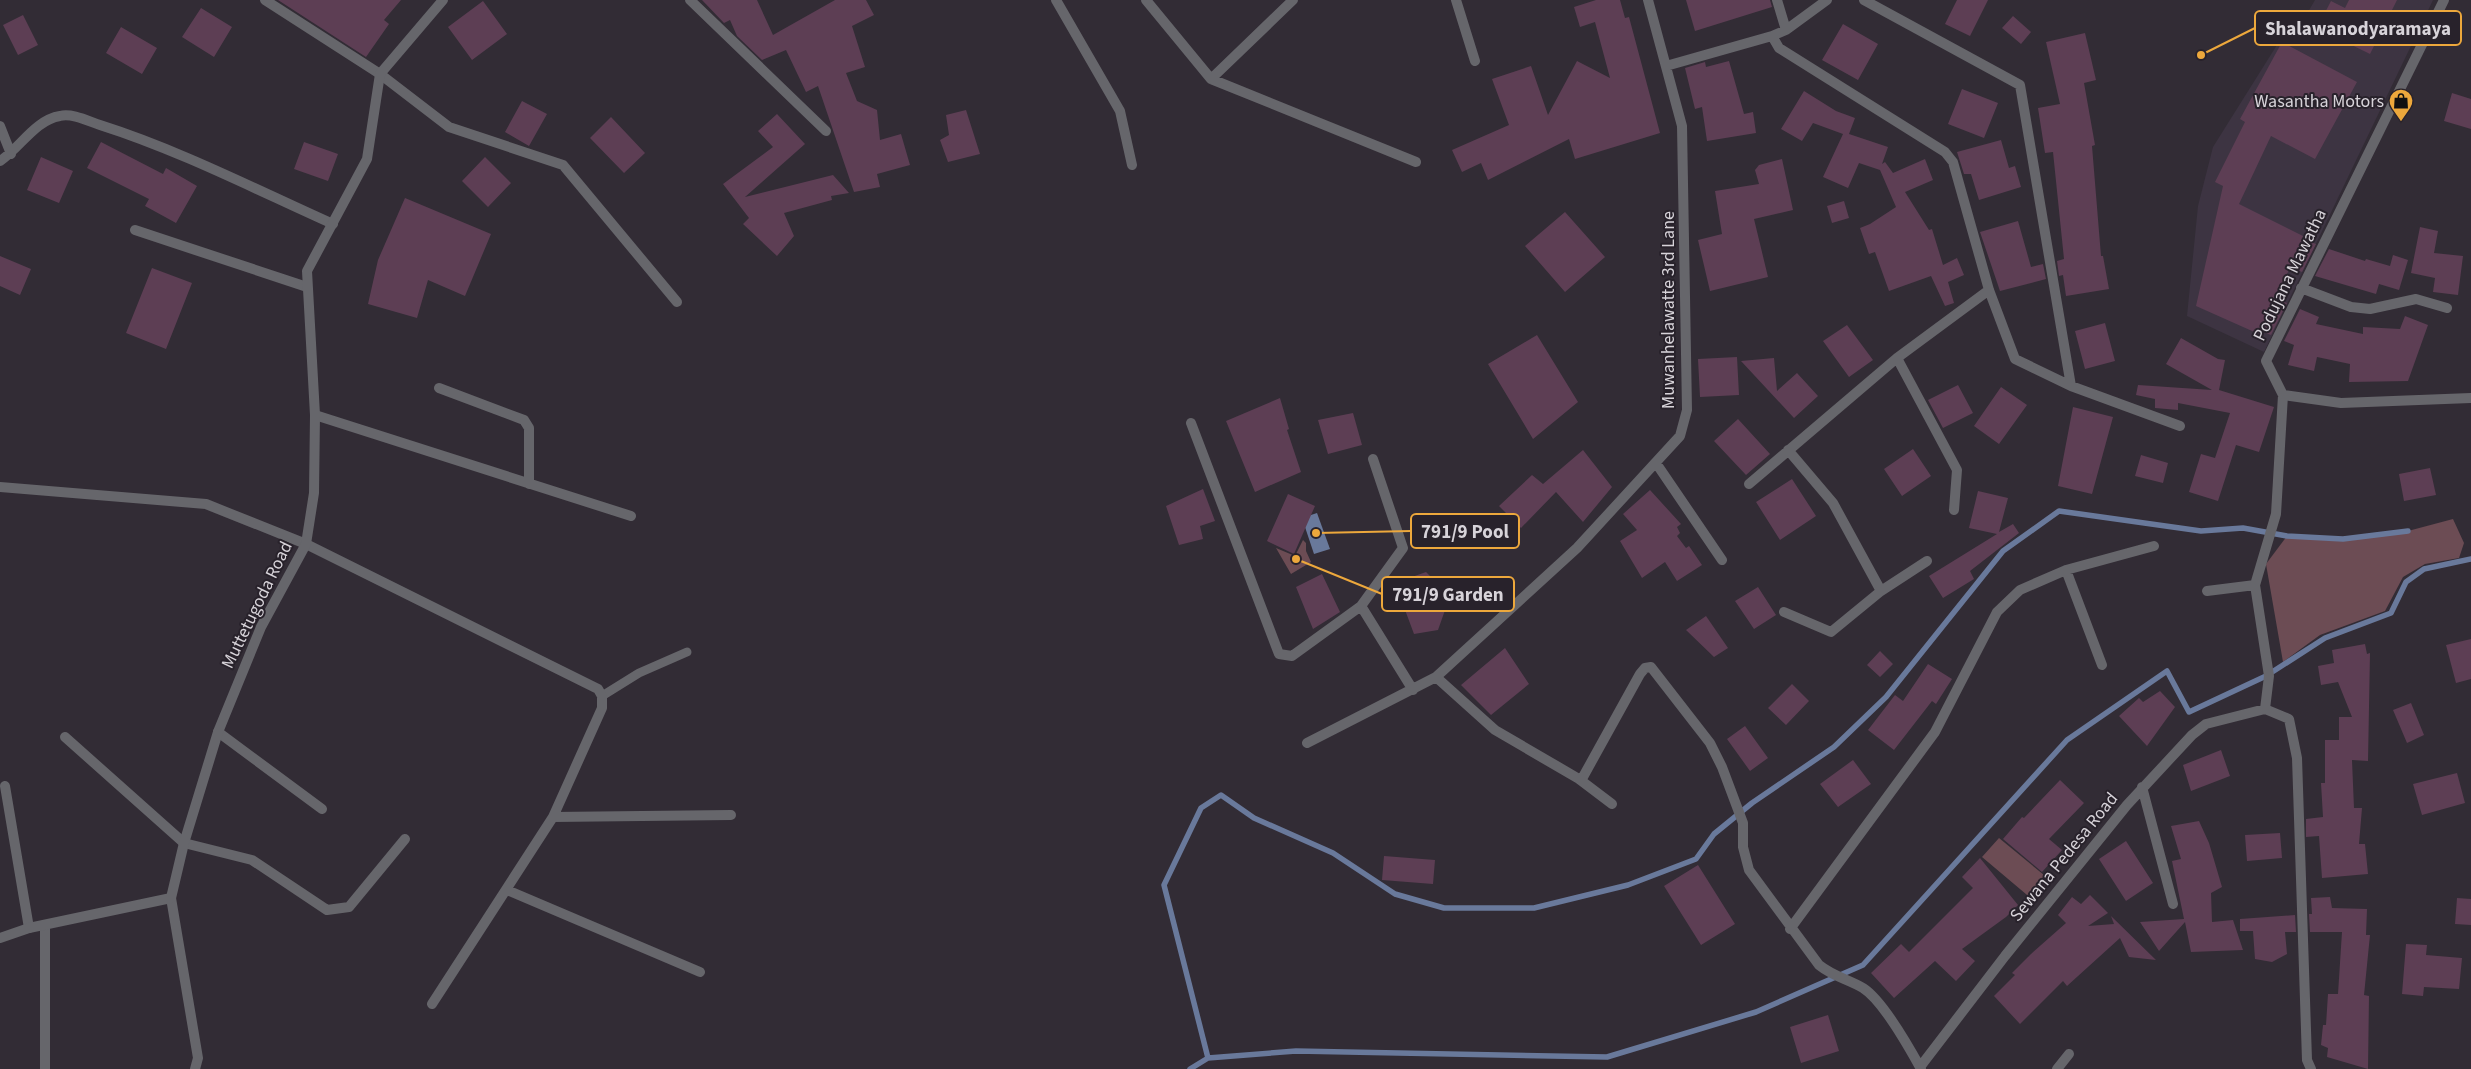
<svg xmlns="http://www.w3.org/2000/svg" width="2471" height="1069" font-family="'Source Sans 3',sans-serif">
<rect width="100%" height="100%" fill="#322c35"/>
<path fill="#3d3442" d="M2315,0H2433L2264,352L2187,316L2198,206L2213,147L2287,29L2308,12Z"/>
<path fill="#6c4c54" d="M2453,519L2464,543L2459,558L2425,564L2403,577L2385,611L2320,635L2283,662L2266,564L2287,536L2343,539L2408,531Z
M1303,540L1306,543V551L1311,562L1291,574L1276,548L1295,556Z
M1999,838L2050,880L2033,900L1982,857Z"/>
<path fill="#69799b" d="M1317,513L1330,549L1314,554L1302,518Z"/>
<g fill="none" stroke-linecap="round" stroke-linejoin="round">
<path stroke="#69799b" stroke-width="5.5" d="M1208,1058L1164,885L1201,808L1221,795L1254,818L1333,853L1395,894L1444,908H1534L1628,885L1696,859L1714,834L1752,803L1834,747L1886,697L2003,551L2059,511L2201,531L2243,528L2287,536L2343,539L2408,531
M1190,1069L1208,1058L1296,1051L1607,1057L1756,1012L1863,965L2067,740L2167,671L2189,712L2266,676L2325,638L2391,613L2406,582L2424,569L2471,559"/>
</g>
<path fill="#5d3e54" d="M278,0H401L384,20L389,24L366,57Z
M702,0H757L773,35L835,0H866L874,15L852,26L865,67L846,73L857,101L877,110L880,140L901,134L910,165L877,174L880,187L854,192L818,86L806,92L786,50L762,60L737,36L730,20L724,23Z
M1596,0H1620L1625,18L1629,17L1660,133L1575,159L1569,139L1488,180L1481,163L1462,172L1452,150L1509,125L1492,79L1531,66L1548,115L1577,61L1610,78L1595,22L1580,27L1574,7Z
M1686,0H1770L1772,7L1695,31Z
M1957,0H1988L1970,36L1945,24Z
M2349,0H2397L2370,54L2317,28L2331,1L2345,8Z
M483,1L507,34L472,60L448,27Z
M201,8L232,27L214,57L182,37Z
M23,15L38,45L18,55L3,25Z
M2013,16L2031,32L2021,44L2002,28Z
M1843,24L1878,44L1858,80L1822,60Z
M121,27L157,48L142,74L106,53Z
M2085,33L2096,80L2084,83L2095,145L2092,146L2101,256H2103L2109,289L2066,296L2063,275L2059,276L2057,261L2064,259L2053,152L2045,153L2038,108L2060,104L2046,42Z
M2282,42L2357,82L2315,159L2271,136L2239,204L2303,236L2302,239L2316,244L2302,272L2290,267L2277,299L2287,303L2271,335L2263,332L2261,335L2196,306L2223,186L2215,182L2245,122L2240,119Z
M1729,61L1744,114L1753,112L1756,133L1707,141L1702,107L1695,109L1685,68L1705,62L1706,67Z
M1962,89L1998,103L1984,138L1948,124Z
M1804,91L1836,111L1855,118L1849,134L1888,147L1882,164L1885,162L1893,173L1925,159L1933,180L1905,192L1929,230L1932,229L1943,265L1957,258L1964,275L1948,282L1954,303L1945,306L1931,276L1889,291L1875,252L1869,254L1860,228L1870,224L1896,207L1880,170L1859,163L1848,188L1823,177L1843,134L1813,123L1802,141L1781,129Z
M2452,93L2471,99V129L2444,121Z
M522,101L547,114L529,146L505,132Z
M966,110L980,154L948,162L940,140L949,135L946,115Z
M777,114L805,144L745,197L833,175L849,193L831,196L832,200L784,213L794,236L777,256L743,224L749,218L723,184L773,147L758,131Z
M611,117L645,153L624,173L590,138Z
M2001,140L2009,168L2015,166L2021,187L1979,200L1971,174H1964L1957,152Z
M101,142L163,174L166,168L197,186L176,223L145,206L149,199L87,168Z
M304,142L338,154L328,181L294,169Z
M41,157L73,171L59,203L27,190Z
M485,157L511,183L488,207L462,181Z
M1782,159L1793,210L1754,219L1768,277L1710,291L1698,240L1722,234L1715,191L1759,184L1755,170L1759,165Z
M405,198L491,234L465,296L428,280L417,318L368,304L378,260Z
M1844,201L1849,218L1832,223L1827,206Z
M1565,212L1605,257L1565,292L1525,246Z
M2018,221L2031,267L2043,264L2046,279L2000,291L1980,232Z
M2420,227L2438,231L2434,253L2463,256L2458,295L2433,292L2435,278L2411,273Z
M2329,249L2365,261L2366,259L2390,266L2393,255L2408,260L2399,290L2379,284L2376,294L2315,276Z
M0,256L31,269L20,295L0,286Z
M152,268L192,283L166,349L126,333Z
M2300,309L2319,317L2316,324L2363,334V327L2400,329L2405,316L2428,325L2408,381L2349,382L2350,364L2317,357L2314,371L2288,365L2294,345L2284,341Z
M2105,323L2115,361L2085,369L2075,331Z
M1847,325L1873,360L1849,377L1823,341Z
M1537,335L1578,402L1533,439L1488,364Z
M2181,338L2218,359L2225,360L2219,390L2274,407L2259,452L2236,445L2218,501L2189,492L2201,454L2215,458L2230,413L2178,403V410L2155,408V399L2136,395L2138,385L2212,390L2166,364Z
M1737,357L1739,395L1700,397L1698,359Z
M1774,358L1777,391L1797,373L1818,396L1794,418L1741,361Z
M1958,385L1973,413L1943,428L1928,400Z
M2001,387L2027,405L1999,444L1974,426Z
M1280,398L1289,429L1287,430L1301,472L1255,492L1226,421Z
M2073,407L2113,417L2092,494L2058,486Z
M1353,413L1362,445L1328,454L1318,420Z
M1738,419L1770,454L1746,475L1714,441Z
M1913,449L1931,476L1902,496L1884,469Z
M1583,450L1612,487L1583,522L1556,492L1521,528L1499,506L1532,475L1543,484Z
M2141,455L2168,463L2163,483L2135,476Z
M2430,468L2436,495L2404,501L2399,474Z
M1792,479L1816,516L1780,540L1756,502Z
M1203,489L1215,521L1200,526L1203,539L1179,545L1166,506Z
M1650,490L1681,524L1677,527L1680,533L1677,536L1686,548L1689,546L1702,565L1677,581L1665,562L1642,578L1620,541L1637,530L1623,514Z
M1978,491L2008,498L1999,532L2013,524L2019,533L1970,571L1974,579L1943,598L1929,576L1997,534L1969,528Z
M1288,494L1315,506L1294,554L1267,541Z
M1426,572L1450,596L1438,630L1414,634L1395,583Z
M1322,574L1340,612L1313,629L1296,587Z
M1758,587L1776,615L1754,629L1735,601Z
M1706,616L1728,648L1714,657L1686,630Z
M2471,639V679L2456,683L2446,645Z
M2365,644L2367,654L2370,653L2368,761L2352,760L2354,808H2362L2359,844H2365L2368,874L2322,878L2319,836L2306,837V819L2323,817L2321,783H2325V740H2339V717H2352L2338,682L2321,685L2318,666L2334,663L2332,650Z
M1505,648L1529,684L1491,715L1461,685Z
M1880,651L1893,664L1880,677L1867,665Z
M1928,664L1952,679L1936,704L1932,701L1894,750L1868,730L1895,695L1903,701Z
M1792,684L1809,701L1786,725L1768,708Z
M2160,691L2175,707L2147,746L2119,716L2139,698L2143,702Z
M2411,703L2424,735L2407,743L2393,710Z
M1745,726L1768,758L1750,771L1727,739Z
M2221,750L2230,776L2191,791L2183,765Z
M1853,760L1871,784L1838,807L1820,784Z
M2457,773L2465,803L2422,815L2413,784Z
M2060,780L2084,803L2049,839L2062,850L2042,872L2003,839L2022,817L2024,818Z
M2199,821L2209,843L2222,887L2211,893L2212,922L2233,920L2243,950L2191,952L2185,922L2159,951L2140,922L2184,919L2172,861L2181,859L2171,826Z
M2280,833L2282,858L2247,861L2245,835Z
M2126,841L2153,883L2126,901L2099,859Z
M1384,856L1435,860L1433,884L1382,880Z
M1980,858L2018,905L2006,917L1962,949L1975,961L1956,981L1935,961L1894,998L1871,973L1901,944L1909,952L1973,888L1962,877Z
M1698,865L1735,924L1701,945L1664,886Z
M2090,895L2108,913L2088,926L2114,924L2111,916L2156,960L2129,957L2120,938L2067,986L2063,981L2020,1024L1994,996L2015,975L2012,973L2031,954L2066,923L2058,915L2072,897L2081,904Z
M2330,897L2332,908L2367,909L2366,935H2370L2364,995L2369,996L2368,1069L2327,1057L2328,1048L2321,1045L2323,1025H2326L2328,994H2338L2342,932H2310L2309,914H2312L2311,898Z
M2457,898L2471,899V925L2455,924Z
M2295,915L2296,932H2285L2287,954L2272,962L2255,959L2253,931H2240V919Z
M2406,944L2427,945L2426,955L2462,958L2459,989L2424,987L2423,996L2402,994Z
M1828,1015L1839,1051L1801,1063L1790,1027Z"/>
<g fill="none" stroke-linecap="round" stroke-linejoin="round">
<path stroke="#66666b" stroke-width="9" d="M602,696L639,673L687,652"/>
<path stroke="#66666b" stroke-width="10" d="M265,0L380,74L449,127L563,165L677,302
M690,0L826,131
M1056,0L1120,111L1132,165
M1146,0L1211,79L1416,162
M1456,0L1475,61
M1777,0L1786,30
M1864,0L2020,85L2071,386
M2444,0L2266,361L2283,395L2341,403L2471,398
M1772,36L1779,48L1945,152L1953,162L1989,290L2015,359L2071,386L2180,426
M1666,66L1772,36L1786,30L1827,0
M1211,79L1293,0
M0,126L11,154
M0,161C20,148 35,120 60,116C72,113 88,121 100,125C179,150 257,190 333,224
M135,230L307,287
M2301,288L2351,307L2370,309L2416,299L2447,308
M1897,358L1957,470L1954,510
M439,388L524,420L529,428V484
M315,415L631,516
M1191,423L1279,654L1292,656L1361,606L1413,690
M1788,450L1833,503L1881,591
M1656,463L1722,560
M1749,484L1897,358L1989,290
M0,487L206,504L306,544L598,689L602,696V708L553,817L432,1004
M2066,570L2102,665
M2207,591L2255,585
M1361,606L1403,548L1373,459
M1784,612L1831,632L1881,591L1927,561
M1436,677L1495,730L1579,779L1583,777L1640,674L1645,668L1651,667L1710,743L1722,767L1743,823V847L1749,870L1819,965C1834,977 1848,979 1863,988C1882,1000 1910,1049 1921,1069
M2265,709L2269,676L2255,585L2276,514L2283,395
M218,732L322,809
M65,737L184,843L252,860L327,910L349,907L405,839
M1307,743L1436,677L1577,548L1680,436L1687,410L1682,126L1648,0
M1579,779L1612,804
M5,786L29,928
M2142,787L2173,904
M553,817L731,815
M507,890L700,972
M171,898L198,1058L195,1069
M1790,929L1935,732L1997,612L2020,590L2066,570L2154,546
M1920,1067L2005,956L2127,805L2192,735L2206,724L2265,709L2289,719L2297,758L2307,1060L2311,1069
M45,1069V925
M2057,1069L2069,1054"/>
<path stroke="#66666b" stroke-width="10" d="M0,938L29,928L171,898L184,843L218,732L261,627L306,544L314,493L315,415L307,271L367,159L380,74L443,0"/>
</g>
<defs>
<symbol id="shop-pin" viewBox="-11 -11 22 30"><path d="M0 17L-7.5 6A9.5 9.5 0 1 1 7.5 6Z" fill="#eda83c" stroke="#28222b"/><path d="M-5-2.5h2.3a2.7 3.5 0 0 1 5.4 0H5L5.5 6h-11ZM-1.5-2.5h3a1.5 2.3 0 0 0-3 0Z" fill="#111"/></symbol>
</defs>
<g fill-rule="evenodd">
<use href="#shop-pin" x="2387" y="87" width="28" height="38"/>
</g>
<g text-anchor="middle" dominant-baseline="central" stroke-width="4" stroke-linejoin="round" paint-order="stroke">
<g font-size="18" fill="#d7d3d9" stroke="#28222b" text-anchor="end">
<text x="2384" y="101">Wasantha Motors</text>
</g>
<g font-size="18" fill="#d7d3d9" stroke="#28222b">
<text transform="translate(2290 275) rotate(-64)">Podujana Mawatha</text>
<text transform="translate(1668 310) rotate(-90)">Muwanhelawatte 3rd Lane</text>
<text transform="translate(257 605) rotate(-64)">Muttetugoda Road</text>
<text transform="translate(2064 857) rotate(-51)">Sewana Pedesa Road</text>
</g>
</g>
<path fill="none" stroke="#eda83c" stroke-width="2" d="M2201 55L2255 28M1316 533L1411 531M1296 559L1382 594"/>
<g fill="#eda83c" stroke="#28222b" stroke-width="2">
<circle cx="2201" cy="55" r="5"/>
<circle cx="1316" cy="533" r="5"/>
<circle cx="1296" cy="559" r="5"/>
</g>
<g fill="#28222b" stroke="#eda83c" stroke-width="2">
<rect x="2255" y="11" width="206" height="34" rx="5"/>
<rect x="1411" y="514" width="108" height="34" rx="5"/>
<rect x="1382" y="577" width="132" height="34" rx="5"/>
</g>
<g font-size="19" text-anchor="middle" font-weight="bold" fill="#d7d3d9">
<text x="2358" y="35">Shalawanodyaramaya</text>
<text x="1465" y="538">791/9 Pool</text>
<text x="1448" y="601">791/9 Garden</text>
</g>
</svg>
